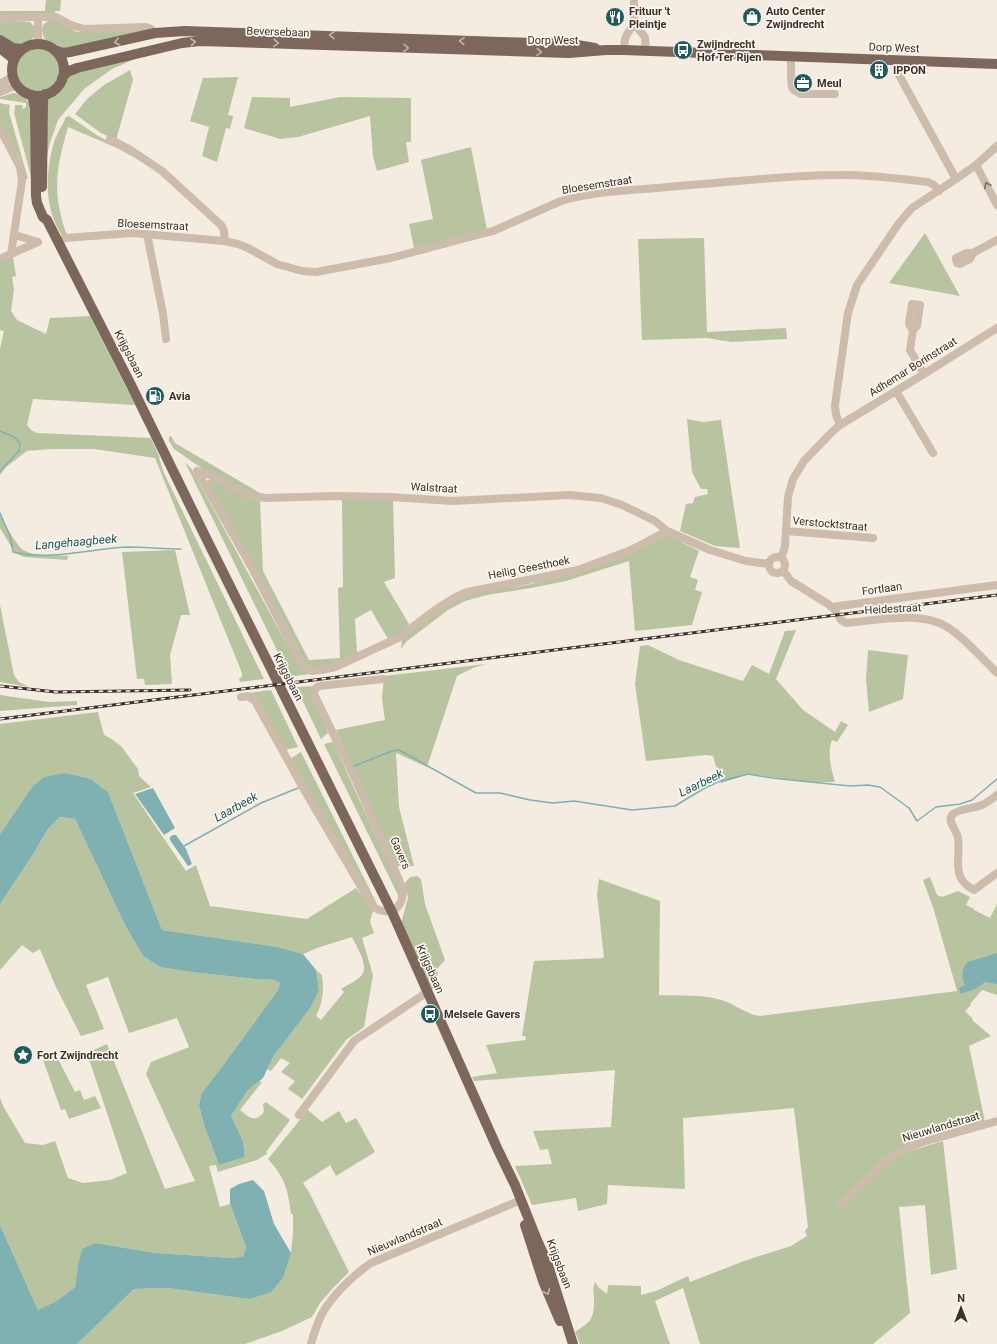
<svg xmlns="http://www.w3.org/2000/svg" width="997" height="1344" font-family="Roboto,sans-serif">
<rect width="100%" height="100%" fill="#f4ebe1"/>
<path fill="#b8c4a0" d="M46,0H61L60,11H55V15L3,16L0,15V11H45Z
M49,20C60,19 68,28 77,32L147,31C130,35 113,40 95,44C88,46 79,50 71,50C57,49 38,42 43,25Z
M19,21L30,22C43,33 30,45 17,46L0,37V23Z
M16 70a22 22 0 1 1 44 0a22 22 0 1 1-44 0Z
M137,58L112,69L84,89L58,120L50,143L46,159V102L60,92L71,74Z
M130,70L133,80L116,140L101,133L75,114L87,99L104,85Z
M238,77L228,115L233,116L230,129L226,128L217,162L202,156L209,127L190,121L203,78Z
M13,93C24,93 29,101 32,111V180L14,113L15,105H22L23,109L26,107V103L0,99V97Z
M252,97L290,98V107L340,97L411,98V142H406L409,162L377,171L373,157L370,116L298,137L280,139L244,128Z
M0,103L10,105L9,112L28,179H25L23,165L20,158L0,124Z
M69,116L98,136L133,153L148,165L117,148L68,127C56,169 52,191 66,233H67V235L62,236C58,228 53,220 51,211C45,189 48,160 55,139C58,132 63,124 66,117Z
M471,147L487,230L414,248L409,224L433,219L421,160Z
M925,233L960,296L889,283Z
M704,238L707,332L786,328L787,339L732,342L707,338L642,340L638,239Z
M13,257L16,276L12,277L14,290L11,311L17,320L46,334L50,318L90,316L135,405L33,399L27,425L31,430L37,433L151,438L160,458H159L164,473L264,679L240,682L239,679L242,677V673L155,458L94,449H52L27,451L6,467L0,475V349L4,331L0,330V263Z
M687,419L703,422L721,420L740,548L715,546L680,531L686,504L693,503L695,497L708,494L707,489H701L692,472Z
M171,436L175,443L258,492H245L203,469L174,449L169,441V437Z
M185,462L191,468L296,661L310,674L290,677Z
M210,479L242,496L260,501L263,571L309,660L340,658L338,588L343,587L342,500H393L395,578L384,582L409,624L396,636L388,639L371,610L355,619L357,653C342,661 322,672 305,665L206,482Z
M0,515C4,523 16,544 22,549C32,557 55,555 68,556L67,560L24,557L15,553L0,528Z
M668,535L699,551L690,577L698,580L695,590L702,592L692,625L635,631L629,561L566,581L531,588L487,595L465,601L448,610L407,641L401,649L402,638C423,623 447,601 471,594C490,588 511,588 531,584C580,572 622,557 668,535Z
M175,550L190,615H181L170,655L172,684L145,685L144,679H137L122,552Z
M0,605L14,675L19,682L29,687L0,682Z
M796,630L776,679L803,710L835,732L841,721L848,725L837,742L832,740C827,754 831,768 835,782H804L750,774L721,783L713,756L706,755L646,761L635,684L640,646L648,645L679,660L743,681L752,665L769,674L785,631Z
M868,650L908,655L903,699L869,712L866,680Z
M486,664L473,668L457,676L427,767L396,753L399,807L414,866H397L336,730L385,720L382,699L384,676Z
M316,686L312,695L328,733L321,739L296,687Z
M271,690L298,747L285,750L257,699L254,695L240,694Z
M0,695L49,702L77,701V705L0,711Z
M98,712L104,735L110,738L121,746L138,769L139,776L151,787L133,793L186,871L196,865L210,906L307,919L356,888L373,910L370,922L374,933L362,938L373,975L364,1027L346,1040L302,1099L288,1089L295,1081L281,1072L290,1063L281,1058L271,1071L267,1069L274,1055L319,990L316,970L322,975C324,990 323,1002 316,1016L321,1020L344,992L341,989C347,985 354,982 360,977C371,968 357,948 352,937L317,948L303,954L278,947L162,930L108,792L91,779L66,773L32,787L0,834V724Z
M333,742L400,889L399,897L324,744Z
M301,752L378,906H375L290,759Z
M60,817L75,819L125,925L143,956L160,967L191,972L255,979L276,980L280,983L278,990L224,1064L201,1094L199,1106L205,1128L219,1165L245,1157L243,1141L231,1116L248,1090L259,1081L262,1082L240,1110C247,1115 252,1122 260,1116C265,1113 264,1110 263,1104L266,1102L290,1120L266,1152L268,1153L257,1160L218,1172L216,1165L209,1166L220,1207L230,1204L246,1247L243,1256L234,1258L155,1253L96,1243L78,1265L75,1287L58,1300L38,1310L0,1225V1098L3,1106L25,1143L43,1145L55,1141L68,1178L83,1183L110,1180L127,1173L87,1053L107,1044L165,1189L195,1181L146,1074L151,1062L189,1047L177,1018L129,1033L108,977L86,985L104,1029L81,1036L55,985L40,949L33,953L22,945L0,970V904L32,856L48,829Z
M417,876L421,879L425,904L445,960L437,969L439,988L432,990L401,923L408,898L405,883L410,877Z
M930,877L937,895L942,897L958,891L970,897L966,905L974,909V910L990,918L997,904V995L982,990L970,1004L971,1005L965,1011L973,1019L972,1020L991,1036L969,1046L985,1122L912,1142L895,1150L897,1156L913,1150L943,1141L957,1269L931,1275L925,1205L899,1207L910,1313L873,1344H700L683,1288L655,1301L670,1344H580L575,1332C590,1322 594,1320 594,1301C594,1294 592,1289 595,1282L599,1288L607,1294L608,1285L641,1286V1295L656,1291L688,1276L690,1282L744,1261L791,1246L807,1236L805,1231L808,1227L794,1108L683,1118L685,1189L608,1185L607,1204L578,1211L576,1198L532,1205L515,1166L552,1164L548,1149L540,1150L533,1131L611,1127L615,1070L474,1081L472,1077L497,1073L486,1045L526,1040L525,1036H522L534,961L604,958L597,894L599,879L660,901L659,995C680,996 701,994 721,1000C735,1004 747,1015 761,1016L957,991L933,907L923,880Z
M56,1055L75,1092L80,1090L84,1100L95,1096L101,1108L69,1119L65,1109L61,1110L43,1060Z
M308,1110L322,1122L339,1111L346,1123L356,1118L375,1152L336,1176L330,1165L303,1183L309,1192L349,1272L333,1288L320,1303L312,1317L282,1331L245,1344H77L134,1289L168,1288L249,1299L291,1253L293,1232V1214H291C288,1189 285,1178 268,1159Z"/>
<path fill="#7fb0b2" d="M66,773L91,779L108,792L162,930L278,947L303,954L316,970L319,990L310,1008L274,1055L263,1078L248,1090L231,1116L243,1141L245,1157L219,1165L205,1128L199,1106L201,1094L224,1064L278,990L280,983L275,980L255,979L191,972L160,967L143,956L125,925L75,819L60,817L48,829L32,856L0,904V834L32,787L44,777Z
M153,788L175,828L164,835L135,794Z
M173,835H176L186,849L192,864L188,866L170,840V837Z
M997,953V984L985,982L975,989L960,994L959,988L965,985C962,977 960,969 968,962Z
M253,1180L264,1191L274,1224L291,1253L283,1278L271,1292L249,1299L168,1288L134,1289L77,1344H0V1225L38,1310L58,1300L75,1287L78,1265L82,1249L96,1243L155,1253L234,1258L243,1256L246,1247L230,1204V1189L239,1184Z"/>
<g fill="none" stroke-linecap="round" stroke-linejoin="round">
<path stroke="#7fb0b2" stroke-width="1.5" d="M0,431L14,437L20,443L19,451L0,471
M0,513L10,536L13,552C50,561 89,549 126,547C144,547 163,549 181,549
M354,766L392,751L399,750L476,793H500L530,800L553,803L574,801L632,810L675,806L703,789L718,782L748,774L772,778L850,786L868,785L880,787L909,808L917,821L936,807L960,804L972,800L997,779
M184,846L261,803L298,788"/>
<path stroke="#cdbbac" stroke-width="8" d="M634,0V24L645,37L646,51
M38,17V44
M0,19L25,17H56L71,25L84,29L146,27L151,29L155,33
M624,50C624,37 627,34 634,24
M791,56V79L792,87L794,90L801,94H835
M896,60V67L899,75L956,179
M0,84L13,76
M0,92L17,85
M0,129L20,167L22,181L11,254
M110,139L129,149L162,171L221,225C225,230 225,235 224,241
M976,165L997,205
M147,234L163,314L166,339
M15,235L38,242
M58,241L65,238L132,233L224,241L238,244L248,248L277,264L302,271L316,272L391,258L481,234L493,231L561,201C599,190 640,190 679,186C733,182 786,175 840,175C869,174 899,179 928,182L934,185L939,191
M973,253L970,259L960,264L957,263L956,260V258L967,253H973L997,240
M0,259L38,242
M913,330L909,324L912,304L920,305L917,326L913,330L910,350L924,374
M896,391L933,453
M840,425L836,415L835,405L848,313L857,285L899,223L912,208L956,179L976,165L997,146
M197,471L252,568L303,667L311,671L322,670L335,667L398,638L435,610L454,598L467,592L578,570L631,550L667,531
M197,471L210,475L242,493L265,498L337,496L390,497L453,501L569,495L601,498L622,505L655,521L667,531L710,550L746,561L769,564
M786,531L873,538
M780,557L783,553L785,546L788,497L793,479L804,461L832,432L840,425L924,374L997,328
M769 565a8 8 0 1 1 16 0a8 8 0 1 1-16 0Z
M783,570L791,581L828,604L835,610L841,620L846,623C879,620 926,609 953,631C969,643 983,659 997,673
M832,607L997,585
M241,697L248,696L255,701L306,793L373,907C391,917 403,909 403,889L356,781L314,694L315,689L319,686L383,679
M997,795C992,799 987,803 982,805C973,809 959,808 952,815C947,821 957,831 958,838C961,859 950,878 974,890L997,873
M299,1115L354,1041L423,995L426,991
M840,1205L887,1160L899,1151L923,1142L997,1121
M311,1344C313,1336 316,1328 319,1320C328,1299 352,1276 371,1263L521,1200"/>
<path stroke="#7d675c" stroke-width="10" d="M0,40L13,48L22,49
M12 70a26 26 0 1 1 52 0a26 26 0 1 1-52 0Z
M0,48L10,56L14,60
M54,50L63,53L70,52L155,33L185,31L501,42L571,44L595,48
M62,78L67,72L77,68L182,43L200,41L569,53L606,50H624L997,64
M32,95L35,108L36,196L37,203L43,217L47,220L131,385L207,540L392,912L498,1150L515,1185L537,1240L547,1262L573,1344
M42,187L43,101L45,94
M525,1225L543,1281L560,1321"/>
<defs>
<path id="rail" d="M0,686L56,692L190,690
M0,719L997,595"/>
</defs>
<use href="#rail" stroke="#3b302b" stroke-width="3"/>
<use href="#rail" stroke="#fbf5ee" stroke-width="1.5" stroke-dasharray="4.5" stroke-linecap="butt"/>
</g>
<defs><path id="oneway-chevron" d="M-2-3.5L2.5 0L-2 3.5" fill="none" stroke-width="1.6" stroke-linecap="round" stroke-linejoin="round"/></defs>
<g stroke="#c2b5ac">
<use href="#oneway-chevron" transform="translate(332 35) rotate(-178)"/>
<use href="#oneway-chevron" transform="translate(462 41) rotate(-178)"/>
<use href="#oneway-chevron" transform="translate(117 42) rotate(167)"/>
<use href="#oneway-chevron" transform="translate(193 42) rotate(-6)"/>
<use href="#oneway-chevron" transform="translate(276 43) rotate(2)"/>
<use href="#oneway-chevron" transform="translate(406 48) rotate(2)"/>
<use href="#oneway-chevron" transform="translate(539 52) rotate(2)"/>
<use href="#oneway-chevron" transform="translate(547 1292) rotate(67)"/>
</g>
<use stroke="#7d6f65" href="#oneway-chevron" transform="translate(987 185) rotate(-117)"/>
<defs>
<symbol id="restaurant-disc" viewBox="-11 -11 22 22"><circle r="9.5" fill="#1f5a5e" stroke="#fbf5ee"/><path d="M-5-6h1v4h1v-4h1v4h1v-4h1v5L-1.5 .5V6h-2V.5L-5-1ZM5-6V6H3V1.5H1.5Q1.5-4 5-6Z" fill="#fff"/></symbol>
<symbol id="shop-disc" viewBox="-11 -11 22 22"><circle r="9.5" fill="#1f5a5e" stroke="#fbf5ee"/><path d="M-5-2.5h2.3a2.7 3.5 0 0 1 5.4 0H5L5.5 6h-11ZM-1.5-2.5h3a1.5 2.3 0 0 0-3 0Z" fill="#fff"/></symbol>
<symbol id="bus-disc" viewBox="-11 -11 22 22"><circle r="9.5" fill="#1f5a5e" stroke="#fbf5ee"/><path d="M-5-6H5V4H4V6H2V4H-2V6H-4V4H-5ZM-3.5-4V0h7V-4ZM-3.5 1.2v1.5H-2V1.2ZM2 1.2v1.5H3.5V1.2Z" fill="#fff"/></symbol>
<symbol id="building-disc" viewBox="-11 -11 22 22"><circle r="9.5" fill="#1f5a5e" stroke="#fbf5ee"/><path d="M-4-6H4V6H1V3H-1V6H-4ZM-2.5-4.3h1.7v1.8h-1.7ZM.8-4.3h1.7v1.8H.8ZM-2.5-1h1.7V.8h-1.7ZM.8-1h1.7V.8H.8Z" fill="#fff"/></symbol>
<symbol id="office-disc" viewBox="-11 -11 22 22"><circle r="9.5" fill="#1f5a5e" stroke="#fbf5ee"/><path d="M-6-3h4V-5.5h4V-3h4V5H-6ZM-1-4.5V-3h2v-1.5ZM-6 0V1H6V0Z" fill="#fff"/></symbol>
<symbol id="fuel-disc" viewBox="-11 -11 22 22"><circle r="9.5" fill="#1f5a5e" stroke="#fbf5ee"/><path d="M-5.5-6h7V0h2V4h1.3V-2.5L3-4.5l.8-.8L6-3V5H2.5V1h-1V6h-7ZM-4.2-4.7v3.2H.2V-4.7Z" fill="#fff"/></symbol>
<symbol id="sight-disc" viewBox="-11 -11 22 22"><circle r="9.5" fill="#1f5a5e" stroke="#fbf5ee"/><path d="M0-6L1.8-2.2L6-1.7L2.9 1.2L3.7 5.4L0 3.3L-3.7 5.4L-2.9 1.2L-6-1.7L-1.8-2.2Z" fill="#fff"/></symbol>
</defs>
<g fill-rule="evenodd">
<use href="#restaurant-disc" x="604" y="6" width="22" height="22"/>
<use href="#shop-disc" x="741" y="6" width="22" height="22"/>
<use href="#bus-disc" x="672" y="39" width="22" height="22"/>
<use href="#building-disc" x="868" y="59" width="22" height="22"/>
<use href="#office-disc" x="792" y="72" width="22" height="22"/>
<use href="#fuel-disc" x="144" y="385" width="22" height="22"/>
<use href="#bus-disc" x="419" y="1003" width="22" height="22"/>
<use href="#sight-disc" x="12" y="1044" width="22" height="22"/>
</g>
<g text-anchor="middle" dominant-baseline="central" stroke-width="3.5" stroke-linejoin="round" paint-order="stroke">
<g font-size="11" font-weight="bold" fill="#3b302b" stroke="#fbf5ee" text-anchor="start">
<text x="629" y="11">Frituur 't<tspan x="629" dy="13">Pleintje</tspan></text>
<text x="766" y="11">Auto Center<tspan x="766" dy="13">Zwijndrecht</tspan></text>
<text x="697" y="44">Zwijndrecht<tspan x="697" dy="13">Hof Ter Rijen</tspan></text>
<text x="893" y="70">IPPON</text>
<text x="817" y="83">Meul</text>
<text x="169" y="396">Avia</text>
<text x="444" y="1014">Melsele Gavers</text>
<text x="37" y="1055">Fort Zwijndrecht</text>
</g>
<g font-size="11" fill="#3b302b" stroke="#fbf5ee">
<text transform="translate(278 32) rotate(2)">Beversebaan</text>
<text x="553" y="40">Dorp West</text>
<text transform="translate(894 48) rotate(2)">Dorp West</text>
<text transform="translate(597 185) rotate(-9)">Bloesemstraat</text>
<text transform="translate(153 225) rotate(3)">Bloesemstraat</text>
<text transform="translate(129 354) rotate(63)">Krijgsbaan</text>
<text transform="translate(913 367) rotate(-32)">Adhemar Borinstraat</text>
<text transform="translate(434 488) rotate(3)">Walstraat</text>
<text transform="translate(830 524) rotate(5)">Verstocktstraat</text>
<text transform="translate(529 568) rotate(-11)">Heilig Geesthoek</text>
<text transform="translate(882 589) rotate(-8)">Fortlaan</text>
<text transform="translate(893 609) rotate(-3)">Heidestraat</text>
<text transform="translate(288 677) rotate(63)">Krijgsbaan</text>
<text transform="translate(400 853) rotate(66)">Gavers</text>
<text transform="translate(430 969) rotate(66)">Krijgsbaan</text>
<text transform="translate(941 1127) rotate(-17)">Nieuwlandstraat</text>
<text transform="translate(405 1237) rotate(-23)">Nieuwlandstraat</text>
<text transform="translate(559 1264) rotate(69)">Krijgsbaan</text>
</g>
<g font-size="12" font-style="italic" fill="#1f5a5e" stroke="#fbf5ee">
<text transform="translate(76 542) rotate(-5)">Langehaagbeek</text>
<text transform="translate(701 783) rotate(-26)">Laarbeek</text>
<text transform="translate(236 807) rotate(-29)">Laarbeek</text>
</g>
</g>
<g transform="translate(961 1308)" stroke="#fbf5ee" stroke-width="3" paint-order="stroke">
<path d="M0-3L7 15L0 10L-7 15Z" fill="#3b302b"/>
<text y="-6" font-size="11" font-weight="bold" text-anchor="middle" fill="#3b302b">N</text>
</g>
</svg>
